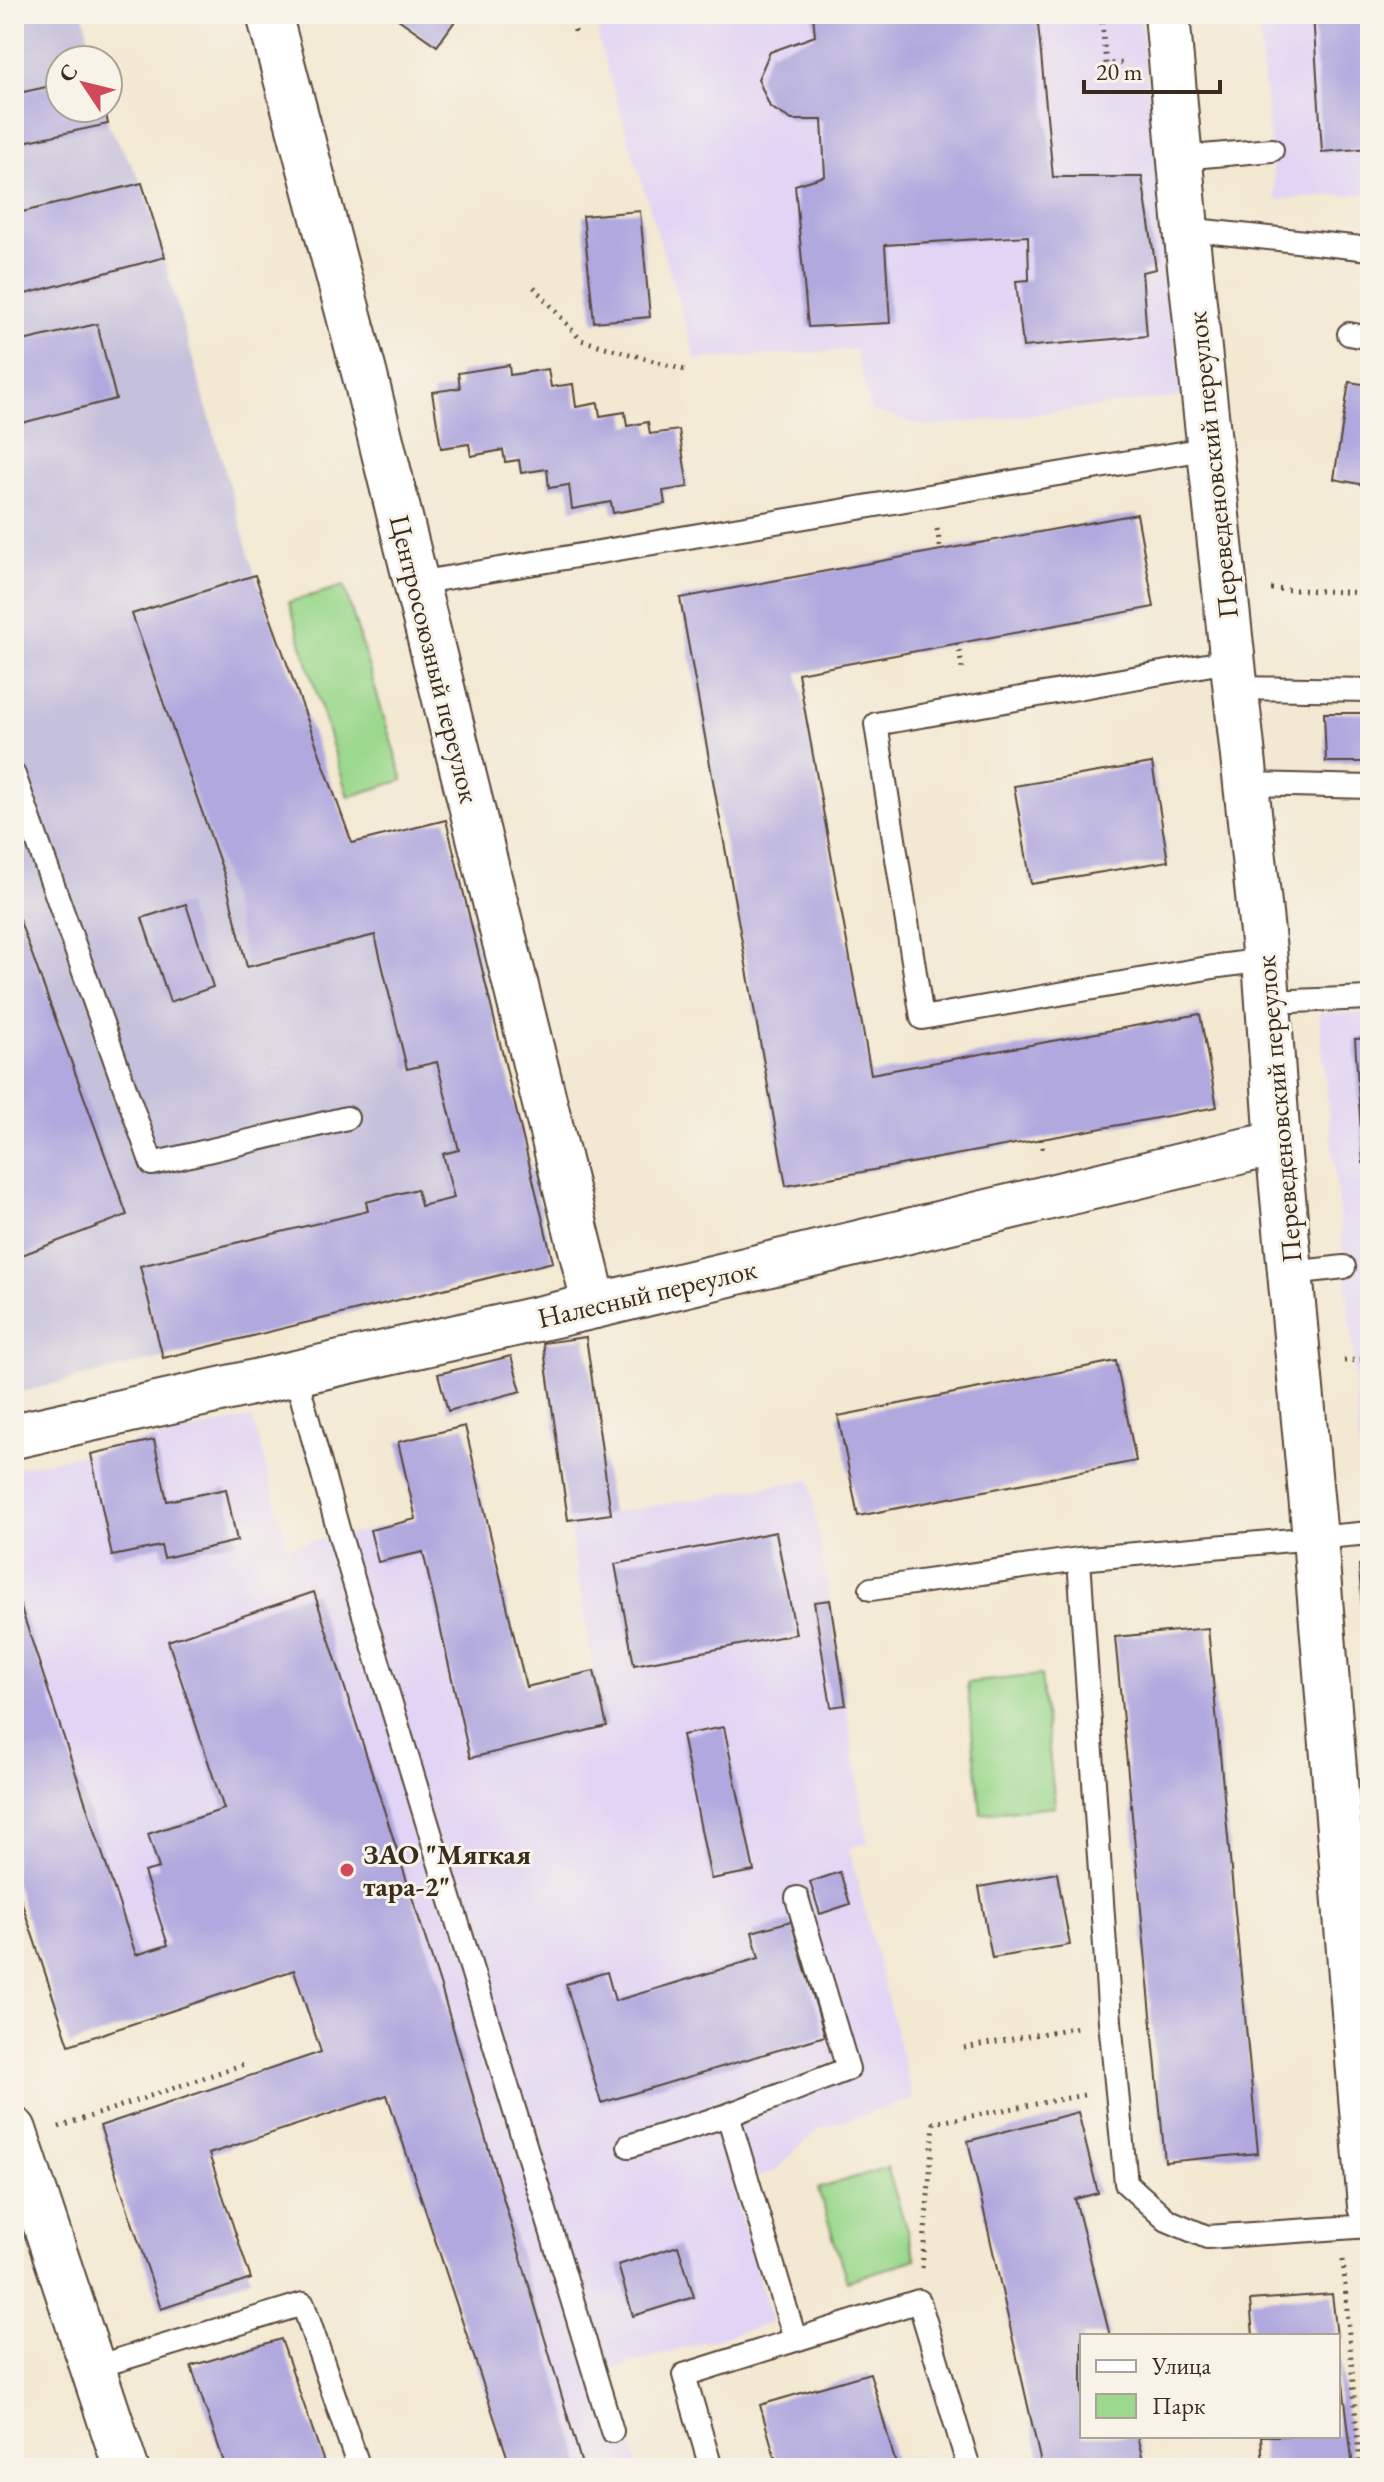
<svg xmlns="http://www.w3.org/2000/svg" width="1384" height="2482" font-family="'EB Garamond',serif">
<rect width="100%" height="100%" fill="#f7f3e8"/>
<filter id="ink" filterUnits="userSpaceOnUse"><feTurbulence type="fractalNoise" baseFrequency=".0125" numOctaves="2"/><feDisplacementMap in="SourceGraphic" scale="16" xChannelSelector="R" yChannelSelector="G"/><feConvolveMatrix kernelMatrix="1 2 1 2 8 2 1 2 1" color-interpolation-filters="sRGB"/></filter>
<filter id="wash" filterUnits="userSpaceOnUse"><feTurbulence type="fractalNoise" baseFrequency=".006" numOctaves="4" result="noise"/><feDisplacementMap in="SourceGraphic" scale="32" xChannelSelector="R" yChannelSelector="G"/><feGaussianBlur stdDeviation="1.8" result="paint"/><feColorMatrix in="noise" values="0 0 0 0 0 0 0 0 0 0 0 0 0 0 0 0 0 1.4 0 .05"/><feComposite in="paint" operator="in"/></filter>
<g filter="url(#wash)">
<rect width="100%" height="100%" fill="#f3e8d2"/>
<path fill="#e1d4f4" d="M597,14H1140L1181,397L927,427L871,410L855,350L696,359L599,42Z
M1257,14H1370V193L1276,200Z
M1370,1012V1497L1362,1498L1354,1360L1319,1013Z
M252,1418L288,1546L370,1530L378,1562L423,1552L471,1758L607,1726L594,1671L568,1520L810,1480L868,1843L849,1848L913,2099L818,2129L774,2172L732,2186L772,2323L611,2369L638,2468H511L320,1894L49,1984L14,1879V1469Z"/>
<path fill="#c5c0db" d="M14,14H83L94,60H60V108H105L108,124L142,183L255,575L352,842L446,820L553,1262L14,1394Z"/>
<path fill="#9bd88d" stroke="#6b8156" stroke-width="2" d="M344,586L403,780L348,797L289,602Z
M1041,1675L1055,1806L981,1814L967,1683Z
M887,2167L916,2259L847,2281L818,2189Z"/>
<g id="blocks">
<path fill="#b0a8de" d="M391,14H460L437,46Z
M813,14H1037L1053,177H1142L1156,269L1142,272L1147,336L1023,347L1016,281L1029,280L1028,236L885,245L890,323L808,327L795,185L825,176L822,120H792L770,107L758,79L770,52L815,36Z
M1313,14H1370V148L1322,152Z
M60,84V108H105L108,124L14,144V94Z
M142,183L165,257L14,297V214Z
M640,211L650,317L594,322L583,216Z
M97,324L116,399L14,425V343Z
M509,365L510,375L548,369L551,387L573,384L576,407L598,403L600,416L625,412L627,426L648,422L650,434L679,430L688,487L663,491L665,504L613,513L611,502L572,509L569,485L549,488L547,469L521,473L519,460L505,462L503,450L471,456L469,444L441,448L432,392L460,388L458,373Z
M1349,382L1370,385V486L1334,479Z
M1137,514L1154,607L798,673L871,1074L1200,1014L1217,1107L786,1186L680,598Z
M255,575L352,843L446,820L553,1262L163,1358L140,1266L368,1211L366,1202L417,1189L421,1206L454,1198L443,1154L459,1150L437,1062L407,1069L375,935L247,967L224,874L132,614Z
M1324,713H1370V762H1326Z
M1152,763L1168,861L1031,884L1014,786Z
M186,904L213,987L170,1002L142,918Z
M14,905L127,1215L14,1258Z
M1370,1038V1162L1363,1163L1355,1039Z
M586,1337L611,1514L568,1520L543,1343Z
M511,1356L521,1391L448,1411L438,1374Z
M1116,1361L1136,1461L858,1516L838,1416Z
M465,1426L526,1687L594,1671L607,1726L470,1758L423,1552L378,1562L370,1530L416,1519L398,1442Z
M154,1440L167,1501L226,1489L237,1541L164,1558L161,1546L112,1556L91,1454Z
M776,1532L796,1634L634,1665L615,1564Z
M1370,1564V1696H1368L1359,1565Z
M14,1587L136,1955L168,1945L144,1872L159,1868L148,1834L224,1809L168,1641L314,1592L440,1984L583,2468H511L387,2095L209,2154L251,2279L161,2309L100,2126L321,2052L294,1970L69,2045L14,1879Z
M830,1600L846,1705L831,1707L814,1602Z
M1208,1628L1258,2153L1165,2162L1115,1637Z
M724,1727L754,1871L711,1879L682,1735Z
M840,1872L850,1904L820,1914L810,1882Z
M1057,1873L1070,1945L992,1958L979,1887Z
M791,1921L825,2036L601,2103L566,1984L607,1972L615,2001L759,1958L752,1932Z
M1078,2112L1098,2193L1075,2199L1110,2336H1082V2436H1137L1145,2468H1042L968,2141Z
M678,2246L694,2297L633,2316L618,2265Z
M1332,2294L1337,2336H1253L1250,2300Z
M281,2339L326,2468H226L191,2366Z
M1338,2358H1340L1353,2468H1263L1261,2436H1338Z
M870,2373L897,2468H778L760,2405Z"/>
</g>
</g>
<g filter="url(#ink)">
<use href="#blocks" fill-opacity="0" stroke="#574639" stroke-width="2"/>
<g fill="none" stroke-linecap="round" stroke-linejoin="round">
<defs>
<path id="lane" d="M1180,158L1272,150
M1186,229L1370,249
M1349,334L1370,338
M417,583L1211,448
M1234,660L876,724L922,1018L1219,966L1265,960
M1237,688L1370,690
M14,775L152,1164L347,1118
M1248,784L1370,787
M1267,1002L1370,998
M1292,1273L1344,1267
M295,1373L340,1536L612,2431
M1370,1533L1079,1559L1110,2021L1126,2183L1167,2220L1207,2237L1370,2226
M871,1589L1079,1559
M728,2115L848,2069L797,1898
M629,2146L728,2115L795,2339
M92,2368L303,2304L359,2468
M711,2468L684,2375L919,2301L969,2468"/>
<path id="street" d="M269,14L365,376L595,1306
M14,1436L595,1306L1247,1150L1278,1144
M14,2130L126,2468"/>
<path id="secondary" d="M1167,14L1186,229L1265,960L1278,1144L1315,1538L1370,2206"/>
</defs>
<use href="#lane" stroke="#574639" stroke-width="26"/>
<use href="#street" stroke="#574639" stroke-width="48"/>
<use href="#secondary" stroke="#574639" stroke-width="48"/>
<path stroke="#574639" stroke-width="5" stroke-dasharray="2 6" stroke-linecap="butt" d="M575,14V37
M1101,14L1106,64L1126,63
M534,287L581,340L688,371
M937,529L941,551
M1271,589L1370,593
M958,643L963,674
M1041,1139L1043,1152
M1344,1361L1370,1359
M964,2048L1078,2027
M59,2127L247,2063
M1343,2260L1360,2468
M922,2268L934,2123L1084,2095"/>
<use href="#lane" stroke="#fff" stroke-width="22"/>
<use href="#street" stroke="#fff" stroke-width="44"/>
<use href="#secondary" stroke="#fff" stroke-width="44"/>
</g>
</g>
<circle fill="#d1495b" stroke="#f7f3e8" stroke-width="3" cx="347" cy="1870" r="8"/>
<g text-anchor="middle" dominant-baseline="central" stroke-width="6" stroke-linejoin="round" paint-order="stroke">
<g font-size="28" fill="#3b2a1e" stroke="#f7f3e8">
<text transform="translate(1212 465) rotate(-96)">Переведеновский переулок</text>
<text transform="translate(435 659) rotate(76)">Центросоюзный переулок</text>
<text transform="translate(1278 1109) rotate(-95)">Переведеновский переулок</text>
<text transform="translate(647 1293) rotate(-13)">Налесный переулок</text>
</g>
<g font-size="28" font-weight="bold" fill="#3b2a1e" stroke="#f7f3e8" text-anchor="start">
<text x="363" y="1854">ЗАО "Мягкая<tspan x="363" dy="32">тара-2"</tspan></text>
</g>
</g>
<rect width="1384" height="2482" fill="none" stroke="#f7f3e8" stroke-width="48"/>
<rect x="1080" y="2334" width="260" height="104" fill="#f7f3e8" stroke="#aca397" stroke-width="2"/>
<rect x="1096" y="2360" width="40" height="12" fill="#ffffff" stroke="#aca397" stroke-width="2"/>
<text x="1152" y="2374" font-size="24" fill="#3b2a1e">Улица</text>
<rect x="1096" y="2394" width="40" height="24" fill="#9bd88d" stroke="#aca397" stroke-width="2"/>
<text x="1152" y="2414" font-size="24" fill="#3b2a1e">Парк</text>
<g transform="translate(84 84) rotate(305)"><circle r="38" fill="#f7f3e8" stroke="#aca397" stroke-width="2"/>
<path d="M0-6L14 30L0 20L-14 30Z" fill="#d1495b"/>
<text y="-12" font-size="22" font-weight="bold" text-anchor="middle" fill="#3b2a1e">С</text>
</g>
<path d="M1084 80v12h136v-12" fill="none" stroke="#3b2a1e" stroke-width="4"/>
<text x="1096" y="80" font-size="24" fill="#3b2a1e" stroke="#f7f3e8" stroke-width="6" paint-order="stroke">20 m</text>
</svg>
